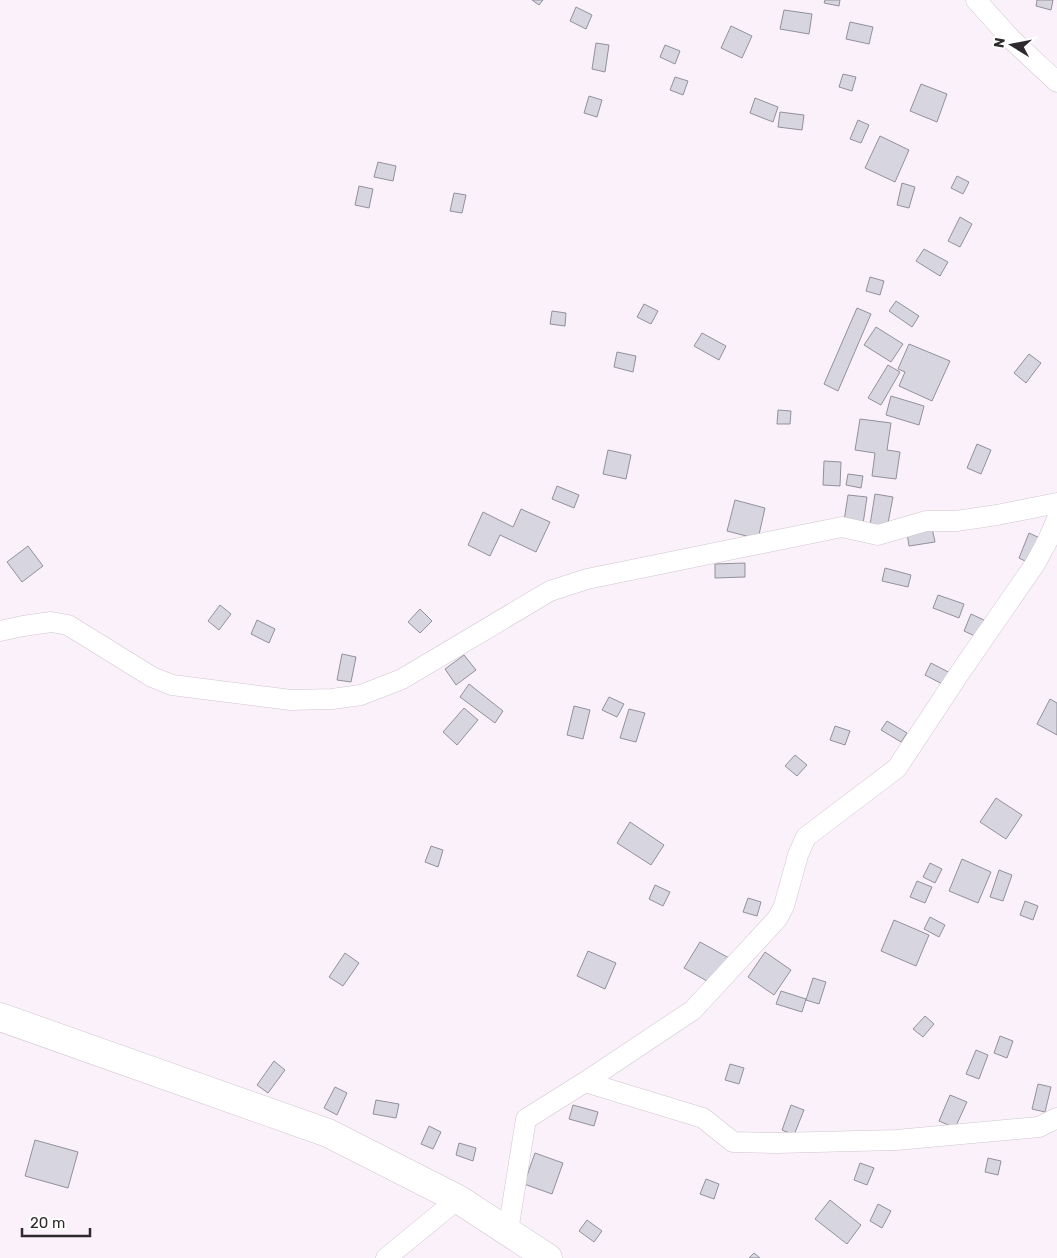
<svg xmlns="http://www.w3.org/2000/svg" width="1057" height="1258" font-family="Rubik,sans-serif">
<rect width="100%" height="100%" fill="#fbf1fa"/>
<path fill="#d6d5e0" stroke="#92919b" d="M532,0H543L539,5Z
M825,0H840L839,6L824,3Z
M1037,0H1053L1051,10L1036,6Z
M576,7L592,15L586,29L570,21Z
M784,10L812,14L809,34L780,29Z
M850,22L873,27L869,44L846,39Z
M731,26L752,36L742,58L721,48Z
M596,43L609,45L605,72L592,69Z
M665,45L680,51L675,64L660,57Z
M843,74L856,77L852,91L839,87Z
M675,77L688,81L683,95L670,90Z
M921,84L947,94L937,122L910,111Z
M589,96L602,100L597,117L584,113Z
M755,98L778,107L773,122L750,113Z
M780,112L804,115L802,130L778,127Z
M858,120L869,125L861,143L850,139Z
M880,136L909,150L895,182L865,168Z
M378,162L396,166L393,181L374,177Z
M957,176L969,182L963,194L951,188Z
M902,183L915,187L909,208L897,205Z
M359,186L373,189L369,208L355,205Z
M454,193L466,195L462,213L450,211Z
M960,217L972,224L960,247L948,241Z
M924,249L948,262L940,276L916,261Z
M870,277L884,281L880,295L866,291Z
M896,301L919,316L912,327L889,311Z
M644,304L658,311L651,324L637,317Z
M857,308L871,314L838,391L824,384Z
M552,311L566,313L565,326L550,324Z
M876,327L903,344L891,362L864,345Z
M702,333L726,346L719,360L694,346Z
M909,344L950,361L932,401L899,386L905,372L898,369Z
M617,352L636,356L633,372L614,367Z
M1029,354L1041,363L1026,383L1014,373Z
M888,365L900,372L881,405L868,398Z
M891,396L924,406L919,425L886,415Z
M778,410L791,411L790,424H777Z
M860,419L891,423L887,450L900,452L896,479L872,476L875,453L855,450Z
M977,444L991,450L981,474L967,468Z
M608,450L631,455L626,479L603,474Z
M824,461L841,462L840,486L823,485Z
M848,474L863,476L861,488L846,485Z
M557,486L579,495L574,508L552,499Z
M875,494L893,497L887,528L870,525Z
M848,495L867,497L863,524L844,521Z
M735,500L765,508L758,539L727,531Z
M521,509L550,522L536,552L500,535L490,556L468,545L483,512L513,527Z
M932,528L935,542L909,546L907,533Z
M1029,533L1042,539L1031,564L1019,558Z
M28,546L43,566L22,582L7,562Z
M745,563V577L715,578V564Z
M885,568L911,575L908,587L882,581Z
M938,595L964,604L959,618L933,608Z
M220,605L231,614L219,630L208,621Z
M420,609L432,621L420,633L408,622Z
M971,614L984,620L977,637L964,631Z
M257,620L275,629L269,643L251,634Z
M342,654L356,657L351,682L337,680Z
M464,655L476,670L456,685L445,669Z
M931,663L954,675L948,687L925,675Z
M469,684L503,711L495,723L460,697Z
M609,697L624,704L617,717L602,710Z
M1050,699L1057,703V735L1037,724Z
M574,706L590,710L583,739L567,735Z
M464,708L478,720L457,745L443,732Z
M629,709L645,713L636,742L620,738Z
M887,721L907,733L901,742L881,730Z
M835,726L850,731L845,745L830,740Z
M795,755L807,765L797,776L785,766Z
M996,798L1022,815L1006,839L980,822Z
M630,822L664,845L651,865L617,843Z
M431,846L443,850L438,867L425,862Z
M962,859L991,872L978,903L949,891Z
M930,863L942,869L935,883L923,877Z
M999,870L1012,875L1003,901L990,897Z
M917,881L932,887L925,903L910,897Z
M655,885L670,892L663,906L649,899Z
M748,898L761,902L757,916L743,912Z
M1025,901L1038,906L1033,920L1020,915Z
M930,917L945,925L939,937L924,929Z
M894,920L929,935L916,966L881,951Z
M700,942L729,958L714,985L684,968Z
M588,951L616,963L605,989L577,976Z
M765,952L791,970L774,995L748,977Z
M345,953L359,963L343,986L329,977Z
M813,978L826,982L819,1004L806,1000Z
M781,991L806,999L802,1012L776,1004Z
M925,1016L934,1024L923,1037L913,1029Z
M1000,1036L1013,1041L1007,1058L994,1053Z
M976,1050L988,1055L979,1079L966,1074Z
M274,1061L285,1070L268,1093L257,1085Z
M730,1064L744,1068L739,1084L725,1080Z
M1038,1084L1051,1087L1045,1112L1032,1109Z
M335,1087L347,1093L337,1115L324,1108Z
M950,1095L967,1102L955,1128L939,1121Z
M376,1100L399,1104L396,1118L373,1114Z
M573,1105L598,1112L594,1126L569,1119Z
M791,1105L804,1110L794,1135L782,1130Z
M429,1126L441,1132L433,1149L421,1144Z
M35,1140L78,1152L68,1188L25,1176Z
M459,1143L476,1148L473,1161L456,1155Z
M535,1153L563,1163L552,1194L524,1184Z
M988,1158L1001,1161L998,1175L985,1172Z
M860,1163L874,1168L867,1185L854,1180Z
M706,1179L719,1184L714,1199L700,1194Z
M830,1200L861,1225L847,1244L815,1219Z
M878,1204L891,1211L882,1228L870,1221Z
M587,1220L602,1231L594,1242L579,1231Z
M754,1253L760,1258H749Z"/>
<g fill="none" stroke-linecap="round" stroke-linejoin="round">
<defs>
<path id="street" d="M976,0L1011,39L1057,82
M0,631L23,626L51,622L68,625L152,677L172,685L291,700L332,699L361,695L402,679L550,591L587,579L842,527L878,535L926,521H956L997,515L1057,503
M585,1082L703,1118L733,1142L777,1143L896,1140L1039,1127L1057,1118
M508,1231L526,1119L585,1082L693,1010L777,919L784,906L798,855L806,837L897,768L959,674L1035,564L1048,540L1057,519
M386,1258L458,1199"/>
<path id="secondary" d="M0,1017L328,1133L458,1199L548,1258"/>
</defs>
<use href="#street" stroke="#d0c6ce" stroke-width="21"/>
<use href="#secondary" stroke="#d0c6ce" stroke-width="29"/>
<use href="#street" stroke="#fff" stroke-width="20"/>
<use href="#secondary" stroke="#fff" stroke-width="28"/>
</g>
<g transform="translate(1012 45) rotate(280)" stroke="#ffffff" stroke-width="4" paint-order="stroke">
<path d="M0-4L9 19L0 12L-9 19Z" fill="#2e2a2d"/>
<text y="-8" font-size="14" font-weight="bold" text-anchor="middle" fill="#2e2a2d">N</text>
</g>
<path d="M22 1228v8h68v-8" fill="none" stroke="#2e2a2d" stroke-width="2.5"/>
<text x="30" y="1228" font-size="15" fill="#2e2a2d" stroke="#ffffff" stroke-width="4" paint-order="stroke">20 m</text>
</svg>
